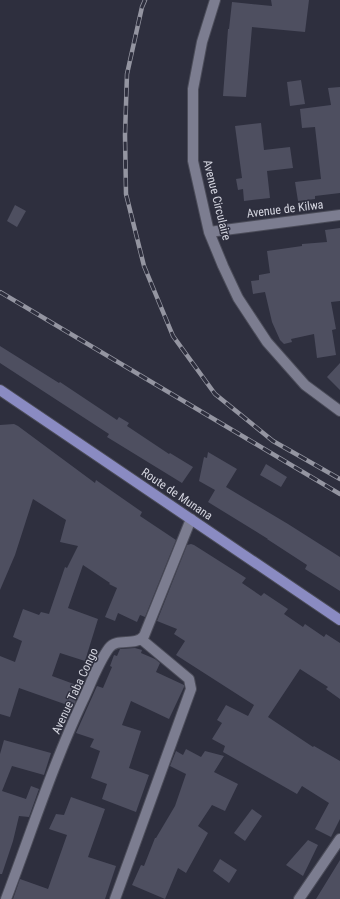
<svg xmlns="http://www.w3.org/2000/svg" width="340" height="899" font-family="'Roboto Condensed',sans-serif">
<rect width="100%" height="100%" fill="#2e2f3e"/>
<path fill="#4e4f60" d="M271,0H309L305,32L252,27L246,97L223,96L228,29H229L232,2L272,6Z
M301,80L305,104L290,106L287,82Z
M340,87V193L315,196V199L298,201L295,182L321,179L315,127L302,128L300,109L331,105L328,88Z
M261,123L264,150L290,147L293,168L267,171L270,198L244,201L243,189L238,190L236,179L242,178L235,126Z
M15,205L26,211L17,227L7,221Z
M340,228V301L331,302L336,329L332,330L336,355L317,358L314,334L291,339L292,342L284,344L280,340L272,322L265,292L253,294L251,281L259,280V275L270,273L267,251L302,246V244L327,242L325,230Z
M0,346L59,383L60,382L117,420L119,417L129,423L127,426L169,454L170,453L193,467L182,483L107,437L109,434L0,363Z
M340,363V390L327,377Z
M14,424L18,426L95,483L96,480L142,512L140,516L176,540L145,617L140,615L137,622L118,613L115,621L105,617L117,588L109,584L110,583L83,565L68,608L98,619L85,661L60,653L52,676L82,687L73,707L19,688L10,717L0,714V656L15,662L22,641L13,637L23,609L39,615L41,612L49,614L65,567L67,568L78,546L60,542L66,520L33,499L15,555L0,590V425Z
M208,452L237,469L226,487L288,524L340,557V591L305,569L307,565L267,539H268L208,502L215,490L199,481L204,457L207,458Z
M266,464L287,477L281,487L260,475Z
M191,544L194,545L246,578L242,583L261,596L264,593L288,609L284,614L303,627L305,624L324,637L326,634L340,643V699L326,689L328,687L300,669L268,717L313,747L314,746L340,761V819L331,837L315,829L329,803L302,786L297,794L223,752L225,746L212,739L222,723L217,720L226,705L248,716L254,705L176,655L185,641L174,634L177,629L157,621L187,545Z
M135,648L142,650L141,653L155,659L160,663L156,672L184,685V687L169,719L131,701L122,725L141,731L129,768L149,775L136,812L102,799L107,784L91,778L100,751L90,747L94,739L76,733L97,686L103,688L112,667L110,666L114,655L117,656L120,649Z
M4,740L51,753L44,775L12,766L2,791L26,799L31,786L39,789L29,817L19,816L13,841L2,874H0V754Z
M186,749L201,757L205,751L224,756L214,772L238,784L225,811L212,805L198,826L208,833L186,873L178,868L165,899L132,885L141,865L144,866L155,838H156L175,806L186,774L170,766L176,751L183,755Z
M71,797L105,809L88,857L116,866L105,899H13L20,879L48,889L67,835L49,829L56,814L64,815Z
M252,809L262,816L245,841L234,833Z
M308,840L318,845L303,876L286,865Z
M220,859L237,870L229,883L213,871Z
M340,860V899H316Z"/>
<g fill="none" stroke-linecap="round" stroke-linejoin="round">
<defs>
<path id="minor" d="M215,0L202,42L193,89V161L209,232L223,266L238,298L267,342L305,385L340,411
M209,232L340,215
M6,899C31,833 53,764 83,700C91,683 98,663 109,648C117,637 135,647 144,636L191,519
M115,899L191,689L189,679L141,639
M299,899L340,839"/>
<path id="major" d="M0,390L340,620"/>
</defs>
<use href="#minor" stroke="#4b4c59" stroke-width="12"/>
<use href="#major" stroke="#4b4c59" stroke-width="12"/>
<use href="#minor" stroke="#7c7d90" stroke-width="10"/>
<use href="#major" stroke="#8a8bc2" stroke-width="10"/>
<defs>
<path id="rail" d="M145,0L142,7L127,74L125,135L126,194L144,266L173,336L215,394L273,441L340,479
M0,292L340,494"/>
</defs>
<use href="#rail" stroke="#9495a1" stroke-width="4.5"/>
<use href="#rail" stroke="#2e2f3e" stroke-width="3" stroke-dasharray="9" stroke-linecap="butt"/>
</g>
<g text-anchor="middle" dominant-baseline="central" stroke-width="3" stroke-linejoin="round" paint-order="stroke">
<g font-size="12" fill="#d4d5df" stroke="#2e2f3e">
<text transform="translate(217 200) rotate(76)">Avenue Circulaire</text>
<text transform="translate(285 209) rotate(-7)">Avenue de Kilwa</text>
<text transform="translate(177 494) rotate(34)">Route de Munana</text>
<text transform="translate(75 691) rotate(-65)">Avenue Taba Congo</text>
</g>
</g>
</svg>
